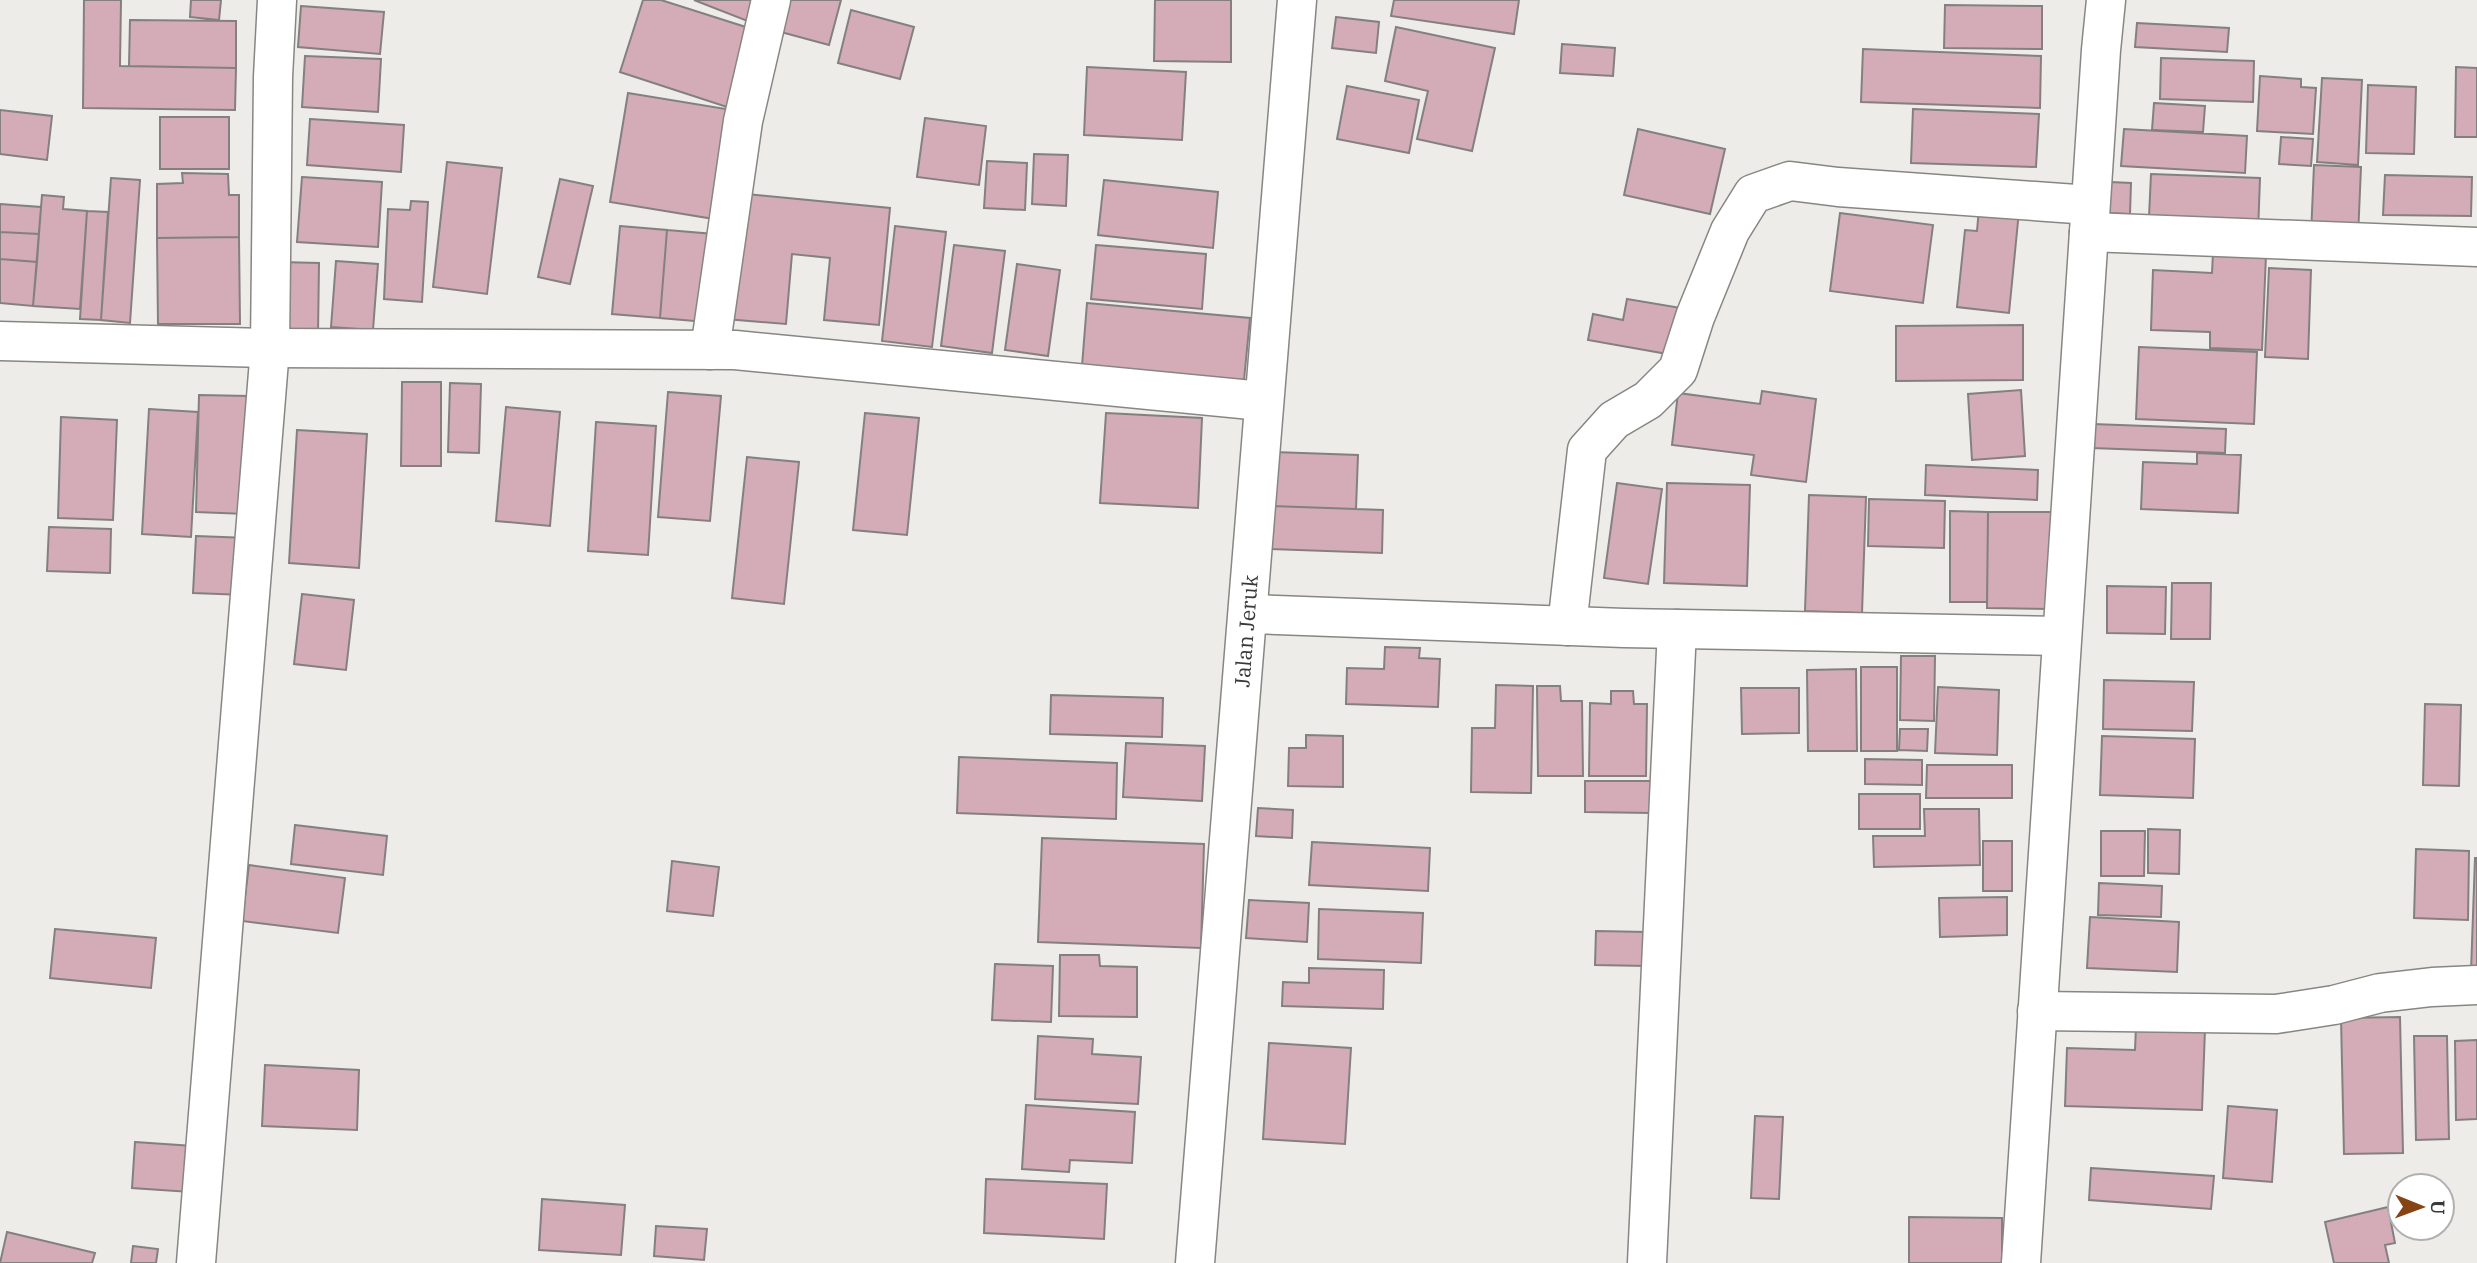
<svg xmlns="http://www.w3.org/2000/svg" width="2477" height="1263" font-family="'IBM Plex Serif',serif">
<rect width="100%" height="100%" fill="#edece9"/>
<path fill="#d3acb7" stroke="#848081" stroke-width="2" d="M84,0H121L120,66L236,68L235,110L83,108Z
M191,0H221L219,20L190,17Z
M643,0H661L752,29L727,107L620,72Z
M694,0H758L750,22Z
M790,0H841L829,45L781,32Z
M1155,0H1231V62L1154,61Z
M1394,0H1519L1514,34L1391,16Z
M1945,5L2042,6V49L1944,48Z
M301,6L384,12L380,54L298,47Z
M851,10L914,27L900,79L838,63Z
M1336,17L1379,22L1376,53L1332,48Z
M130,20L236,21V68L129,66Z
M2137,23L2229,28L2227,52L2135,47Z
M1396,27L1495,48L1472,151L1417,139L1428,91L1385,81Z
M1562,44L1615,48L1613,76L1560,73Z
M1863,49L2041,56L2040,108L1861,102Z
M305,56L381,59L378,112L302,107Z
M2161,58L2254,61L2253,102L2160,99Z
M1087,67L1186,72L1182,140L1084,135Z
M2456,67L2477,68V137H2455Z
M2260,76L2301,79V87L2316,88L2313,134L2257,131Z
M2322,78L2362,80L2358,165L2317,162Z
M2368,85L2416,87L2414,154L2366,153Z
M1347,86L1419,100L1409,153L1337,139Z
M628,93L732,110L714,219L610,202Z
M2154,103L2205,106L2203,132L2152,130Z
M1913,109L2039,114L2036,167L1911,163Z
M0,110L52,116L47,160L0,154Z
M160,117H229V169H160Z
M925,118L986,126L979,185L917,177Z
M310,119L404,125L401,172L307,165Z
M1638,129L1725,149L1710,214L1624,195Z
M2124,129L2247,136L2245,173L2121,166Z
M2281,137L2313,139L2311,166L2279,164Z
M1034,154L1068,155L1066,206L1032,204Z
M987,161L1027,163L1025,210L984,208Z
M447,162L502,168L487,294L433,287Z
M2314,165L2361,167L2358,237L2311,235Z
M182,173L228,174L229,195H239V237L157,238V184L183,183Z
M2151,174L2260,178L2258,233L2149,217Z
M2385,175L2472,177L2471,216L2383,215Z
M302,177L382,182L378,247L297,242Z
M111,178L140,180L130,323L101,320Z
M560,179L593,186L570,284L538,277Z
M1104,180L1218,192L1213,248L1098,235Z
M2110,182L2131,183L2130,214L2108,213Z
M737,193L890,208L879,325L824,320L830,258L792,254L786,324L726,319Z
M42,195L64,197L63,209L87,211L80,309L33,306Z
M411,201L428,202L422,302L384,299L388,209L410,210Z
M0,204L41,207L39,234L0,232Z
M1979,208L2019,211L2009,313L1957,307L1965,230L1977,231Z
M87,211L108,212L101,320L80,319Z
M1840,213L1933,225L1923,303L1830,291Z
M620,226L667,230L660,318L612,314Z
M895,226L946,232L932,347L882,341Z
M667,230L714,234L706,322L660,318Z
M0,232L39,234L37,262L0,259Z
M239,237L240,324H158L157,238Z
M954,245L1005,251L992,353L941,346Z
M1096,245L1206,254L1202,309L1091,299Z
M2213,253L2266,255L2262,350L2210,348V332L2151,330L2153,270L2212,273Z
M0,259L37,262L33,306L0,303Z
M336,261L378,264L373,330L331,327Z
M280,262L319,263L318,334L278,333Z
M1017,264L1060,270L1048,356L1005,350Z
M2269,268L2311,270L2308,359L2265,357Z
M1627,299L1681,308L1673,355L1588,340L1593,314L1623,320Z
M1087,303L1250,318L1244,380L1082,366Z
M2023,325V380L1896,381V326Z
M2139,347L2257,352L2254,424L2136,419Z
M402,382H441V466H401Z
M450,383L481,384L479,453L448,452Z
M2021,390L2025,456L1972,460L1968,394Z
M1762,391L1816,399L1806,482L1751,475L1754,455L1672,445L1678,393L1760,404Z
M668,392L721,396L710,521L658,517Z
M199,395L249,396L246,514L196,512Z
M506,407L560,412L550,526L496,521Z
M149,409L198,412L191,537L142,534Z
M865,413L919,418L907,535L853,530Z
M1106,413L1202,418L1198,508L1100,503Z
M61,417L117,420L113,520L58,518Z
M596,422L656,426L648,555L588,551Z
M2093,424L2226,429L2225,453L2092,448Z
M297,430L367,434L359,568L289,563Z
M1274,452L1358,455L1356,509L1272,506Z
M2197,453L2241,455L2238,513L2141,509L2143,462L2197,464Z
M747,457L799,462L784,604L732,598Z
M1926,465L2038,470L2037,500L1925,495Z
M1617,483L1662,489L1648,584L1604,578Z
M1667,483L1750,485L1747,586L1664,583Z
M1809,495L1866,497L1862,613L1805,611Z
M1869,499L1945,501L1944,548L1868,546Z
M1272,506L1383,510L1382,553L1270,549Z
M1950,511L1988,512L1987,602H1950Z
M1988,512H2052L2051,609L1987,608Z
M49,527L111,529L110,573L47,571Z
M196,536L248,538L245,595L193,593Z
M2172,583H2211L2210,639H2171Z
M2107,586L2166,587L2165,634L2107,633Z
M302,594L354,600L346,670L294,664Z
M1385,647L1420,648L1419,658L1440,659L1438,707L1346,704L1347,668L1384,669Z
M1901,656H1935L1934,721L1900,720Z
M1861,667H1897V751H1861Z
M1856,669L1857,751H1808L1807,670Z
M2104,680L2194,682L2192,731L2103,729Z
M1496,685L1533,686L1531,793L1471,792L1472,728H1495Z
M1537,686H1560L1561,701H1582L1583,776H1538Z
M1938,687L1999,690L1997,755L1935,753Z
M1741,688H1799V733L1742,734Z
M1611,691H1633L1634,704H1647L1646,776H1589L1590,703L1611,704Z
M1051,695L1163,698L1162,737L1050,734Z
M2425,704L2461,705L2459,786L2423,785Z
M1900,729H1928L1927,751L1899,750Z
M1306,735L1343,736V787L1288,786L1289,748H1306Z
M2102,736L2195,739L2193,798L2100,795Z
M1126,743L1205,746L1202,801L1123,797Z
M959,757L1117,763L1116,819L957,813Z
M1865,759L1922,760V785L1865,784Z
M1927,765H2012V798H1926Z
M1585,781H1651V813L1585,812Z
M1859,794H1920V829H1859Z
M1258,808L1293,810L1292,838L1256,836Z
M1924,809H1979L1980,865L1874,867L1873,836H1925Z
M295,825L387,836L383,875L291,864Z
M2148,829L2180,830L2179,874L2148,873Z
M2101,831H2145L2144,876H2101Z
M1042,838L1204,844L1201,948L1038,942Z
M1983,841H2012V891H1983Z
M1312,842L1430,848L1428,891L1309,885Z
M2416,849L2469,851L2468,920L2414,918Z
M2475,858H2477V972H2471Z
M672,861L719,867L713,916L667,911Z
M249,865L345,878L338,933L242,921Z
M2099,883L2162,886L2161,917L2098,915Z
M2007,897V935L1940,937L1939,898Z
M1249,900L1309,903L1307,942L1246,938Z
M1319,909L1423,913L1421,963L1318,959Z
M2090,917L2179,922L2177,972L2087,968Z
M55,929L156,938L151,988L50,978Z
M1596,931L1648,932L1647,966L1595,965Z
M1060,955H1099L1100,966L1137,967V1017L1059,1016Z
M995,964L1053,966L1051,1022L992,1020Z
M1309,968L1384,970L1383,1009L1282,1006L1283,982L1309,983Z
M2400,1017L2403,1153L2344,1154L2341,1018Z
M2136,1026L2205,1029L2202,1110L2065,1106L2067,1048L2135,1050Z
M1038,1036L1093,1039L1092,1054L1141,1057L1138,1104L1035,1099Z
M2414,1036H2447L2449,1139L2416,1140Z
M2477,1040V1119L2456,1120L2455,1041Z
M1269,1043L1351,1048L1345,1144L1263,1139Z
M265,1065L359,1070L357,1130L262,1126Z
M1026,1105L1135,1112L1132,1163L1070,1160L1069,1172L1022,1169Z
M2228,1106L2277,1110L2272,1182L2223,1178Z
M1755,1116L1783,1117L1779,1199L1751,1198Z
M135,1142L193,1146L190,1192L132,1188Z
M2091,1168L2214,1176L2211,1209L2089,1200Z
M986,1179L1107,1184L1104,1239L984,1233Z
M542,1199L625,1205L621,1255L539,1250Z
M2388,1207L2395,1243L2385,1245L2389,1263H2334L2325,1222Z
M1909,1217L2002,1218V1263H1909Z
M656,1226L707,1229L704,1260L654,1256Z
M7,1232L95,1253L92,1263H0Z
M133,1246L158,1249L156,1263H131Z"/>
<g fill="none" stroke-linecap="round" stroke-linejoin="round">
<defs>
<g id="street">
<path d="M2089,232L2477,247"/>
<path d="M0,341L270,348L735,350L1262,401"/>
<path d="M710,350L743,121L771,0"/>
<path d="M1249,614L1624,628L2062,636"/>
<path d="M1567,626L1587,450L1614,420L1648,400L1678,370L1695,317L1730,231L1753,194L1790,181L1838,187L2090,205"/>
<path d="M2037,1011L2276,1014L2334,1005L2380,993L2432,987L2477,985"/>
<path d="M196,1263L270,348L273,77L277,0"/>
<path id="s1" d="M1195,1263C1230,842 1261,421 1297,0"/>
<path d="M1647,1263L1677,629"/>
<path d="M2021,1263L2101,50L2106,0"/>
</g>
</defs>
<use href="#street" stroke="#878683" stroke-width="41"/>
<use href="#street" stroke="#fff" stroke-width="38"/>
</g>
<g text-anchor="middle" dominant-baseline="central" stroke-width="5" stroke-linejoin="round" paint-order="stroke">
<g font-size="21" fill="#3a3938" stroke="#fff">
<text stroke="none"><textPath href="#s1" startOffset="634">Jalan Jeruk</textPath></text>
</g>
</g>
<g transform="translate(2421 1207) rotate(91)"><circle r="33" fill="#ffffff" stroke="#b0b0af" stroke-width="2"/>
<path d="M0-5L12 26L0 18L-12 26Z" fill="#864313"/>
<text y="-10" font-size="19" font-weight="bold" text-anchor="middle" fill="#3a3938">U</text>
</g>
</svg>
